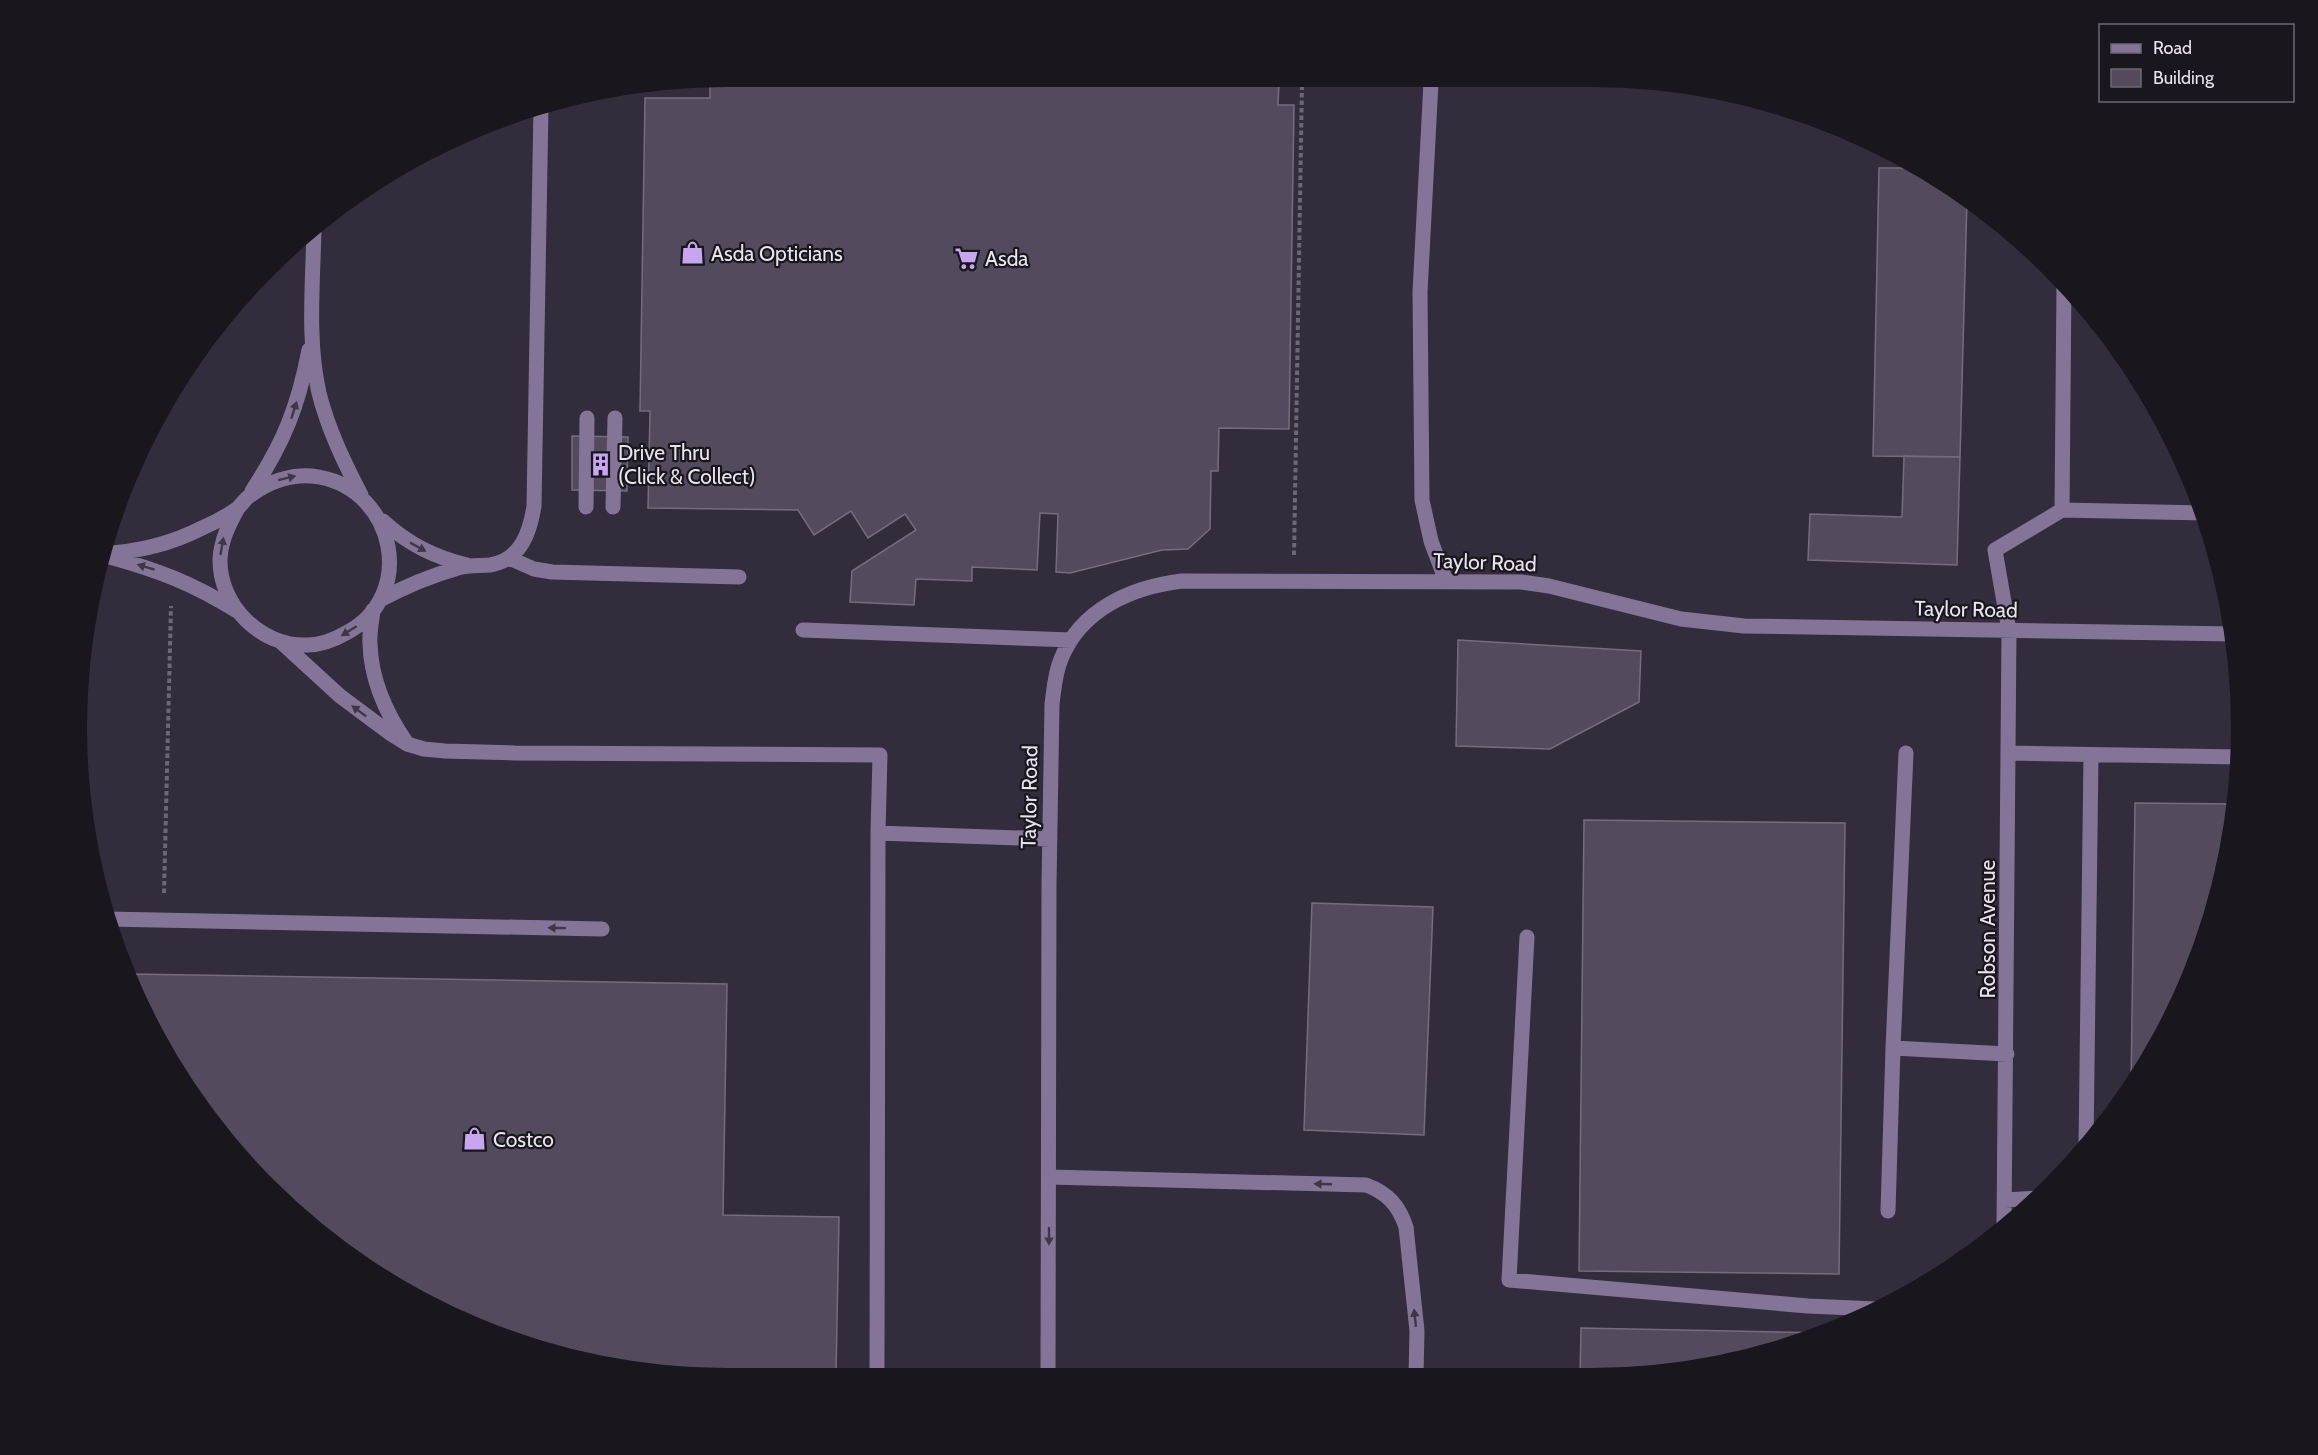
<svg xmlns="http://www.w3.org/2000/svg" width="2318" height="1455" font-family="Cabin,sans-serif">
<rect width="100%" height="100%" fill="#332c3c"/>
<path fill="#534b5d" stroke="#756d7f" stroke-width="1.5" d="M710,82H1279L1278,105H1294L1289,429L1219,428L1218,471H1211L1210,529L1188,549L1162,550L1070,573L1056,572L1058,514L1040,513L1037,570L972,567V581L916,579L914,605L850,602L852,571L916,530L905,514L868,538L851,511L814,535L798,510L648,508L650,411H640L645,98H710Z
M1879,168H1913L1967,199L1960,457L1873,456Z
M572,436L628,437L627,491L572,490Z
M1904,456L1960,457L1957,565L1808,560L1810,514L1902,517Z
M1458,640L1641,651L1639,702L1550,749L1456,746Z
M2135,803L2235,804L2219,896L2175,1015L2131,1085Z
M1584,820L1845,823L1839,1274L1579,1271Z
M1312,903L1433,907L1424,1135L1304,1130Z
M130,974L727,984L723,1215L839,1217L836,1374L643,1373L479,1329L331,1244L267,1188L186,1089Z
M1581,1328L1823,1333L1799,1344L1633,1377H1580Z"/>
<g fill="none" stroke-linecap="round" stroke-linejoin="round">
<path stroke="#6d6775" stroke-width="4" stroke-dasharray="4.5 3" stroke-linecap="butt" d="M1294,555L1302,82
M164,893L171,606"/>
<path stroke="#847598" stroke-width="15" d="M1431,82L1420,292L1422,500L1431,541L1446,581
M314,228C313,283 307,340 319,393C328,429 344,462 361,495
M2064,283L2062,510L2205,513
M252,491C284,442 298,407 309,350
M586,507L587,418
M613,507L615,418
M383,521C408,544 434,557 467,565
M101,554C136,552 171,544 202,528C214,523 227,516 238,508C241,505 244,501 247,498C267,482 293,472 319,477C396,491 417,596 346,633C334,640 321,645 307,645C261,647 219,605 220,559C221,540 229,524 238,508
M110,557C160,571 192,583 237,611
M509,558L534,569L552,572L739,577
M380,600C406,586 430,576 458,568C469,565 479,566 490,565C521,560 530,532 534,506L541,106
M373,610C372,621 369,633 370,644C371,678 386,713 406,742
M803,630L1071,640
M281,642L340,696L391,734L407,744L424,749L445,751L515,753L880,755L878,833L877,1374
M1906,753L1893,1048L2007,1054
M2009,753L2240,757
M878,833L1050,839
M107,919L602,929
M1527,937L1509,1280L1808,1306L1877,1309
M2086,1146L2091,755
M1049,1177L1366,1185C1388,1193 1399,1206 1406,1227L1417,1331L1416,1376
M2005,1200L2037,1198
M1888,1211L1893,1048
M2004,1228L2009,631L1995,550L2062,510
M1048,1375L1049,885L1052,704C1054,689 1055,673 1061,659C1081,609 1132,587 1182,581L1521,582L1549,586L1681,619L1744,626L2234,634"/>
</g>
<defs><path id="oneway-solid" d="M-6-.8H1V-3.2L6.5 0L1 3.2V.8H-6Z" transform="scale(1.5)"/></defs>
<g fill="#3e3748">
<use href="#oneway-solid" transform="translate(294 410) rotate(-72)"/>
<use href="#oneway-solid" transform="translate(287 478) rotate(-14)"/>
<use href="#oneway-solid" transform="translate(222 546) rotate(-80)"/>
<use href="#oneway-solid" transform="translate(418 547) rotate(29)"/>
<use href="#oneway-solid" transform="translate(146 567) rotate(-163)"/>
<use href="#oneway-solid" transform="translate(349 631) rotate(148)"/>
<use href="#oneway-solid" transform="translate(359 711) rotate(-143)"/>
<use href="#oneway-solid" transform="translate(557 928) rotate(-179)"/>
<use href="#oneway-solid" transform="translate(1323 1184) rotate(-178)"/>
<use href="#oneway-solid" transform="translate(1049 1236) rotate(90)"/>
<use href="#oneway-solid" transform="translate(1415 1318) rotate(-96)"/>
</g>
<defs>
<symbol id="shop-bare" viewBox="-9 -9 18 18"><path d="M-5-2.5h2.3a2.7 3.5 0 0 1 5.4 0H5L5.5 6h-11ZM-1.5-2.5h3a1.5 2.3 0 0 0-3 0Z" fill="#c7a6ef" stroke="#19161d" stroke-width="2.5" paint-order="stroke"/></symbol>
<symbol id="supermarket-bare" viewBox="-9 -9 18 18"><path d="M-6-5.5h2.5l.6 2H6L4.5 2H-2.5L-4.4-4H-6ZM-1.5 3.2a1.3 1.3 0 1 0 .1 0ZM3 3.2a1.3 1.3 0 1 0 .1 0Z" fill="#c7a6ef" stroke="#19161d" stroke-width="2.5" paint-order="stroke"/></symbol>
<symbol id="building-bare" viewBox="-9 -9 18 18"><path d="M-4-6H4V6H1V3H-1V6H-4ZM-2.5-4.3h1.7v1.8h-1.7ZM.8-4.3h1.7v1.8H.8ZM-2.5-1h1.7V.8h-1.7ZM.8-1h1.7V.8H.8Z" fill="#c7a6ef" stroke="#19161d" stroke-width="2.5" paint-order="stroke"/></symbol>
</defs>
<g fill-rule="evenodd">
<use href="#shop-bare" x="676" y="236" width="33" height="33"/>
<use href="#supermarket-bare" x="950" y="242" width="33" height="33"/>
<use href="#building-bare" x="584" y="448" width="33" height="33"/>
<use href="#shop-bare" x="458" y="1122" width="33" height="33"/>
</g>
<g text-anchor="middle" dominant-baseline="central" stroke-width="4.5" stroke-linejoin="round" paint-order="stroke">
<g font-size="21" fill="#e8e3ee" stroke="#19161d" text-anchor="start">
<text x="711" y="253">Asda Opticians</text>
<text x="985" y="258">Asda</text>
<text x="618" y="452">Drive Thru<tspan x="618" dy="24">(Click &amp; Collect)</tspan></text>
<text x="493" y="1139">Costco</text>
</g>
<g font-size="21" fill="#e8e3ee" stroke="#19161d">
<text transform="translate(1485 562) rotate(2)">Taylor Road</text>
<text transform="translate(1966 609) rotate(1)">Taylor Road</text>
<text transform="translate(1029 797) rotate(-89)">Taylor Road</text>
<text transform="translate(1987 929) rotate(-90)">Robson Avenue</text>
</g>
</g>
<path d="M0 0H2318V1455H0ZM727 87H1591A640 640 0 0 1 2231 727V728A640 640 0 0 1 1591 1368H727A640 640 0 0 1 87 728V727A640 640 0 0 1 727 87Z" fill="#19161d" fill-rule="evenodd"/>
<rect x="2099" y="24" width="195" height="78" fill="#19161d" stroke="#6c6871" stroke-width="1.5"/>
<rect x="2111" y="44" width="30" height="9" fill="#847598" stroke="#6c6871" stroke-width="1.5"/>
<text x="2153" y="54" font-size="18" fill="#e8e3ee">Road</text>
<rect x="2111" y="69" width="30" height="18" fill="#534b5d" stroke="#6c6871" stroke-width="1.5"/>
<text x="2153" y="84" font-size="18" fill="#e8e3ee">Building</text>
</svg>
